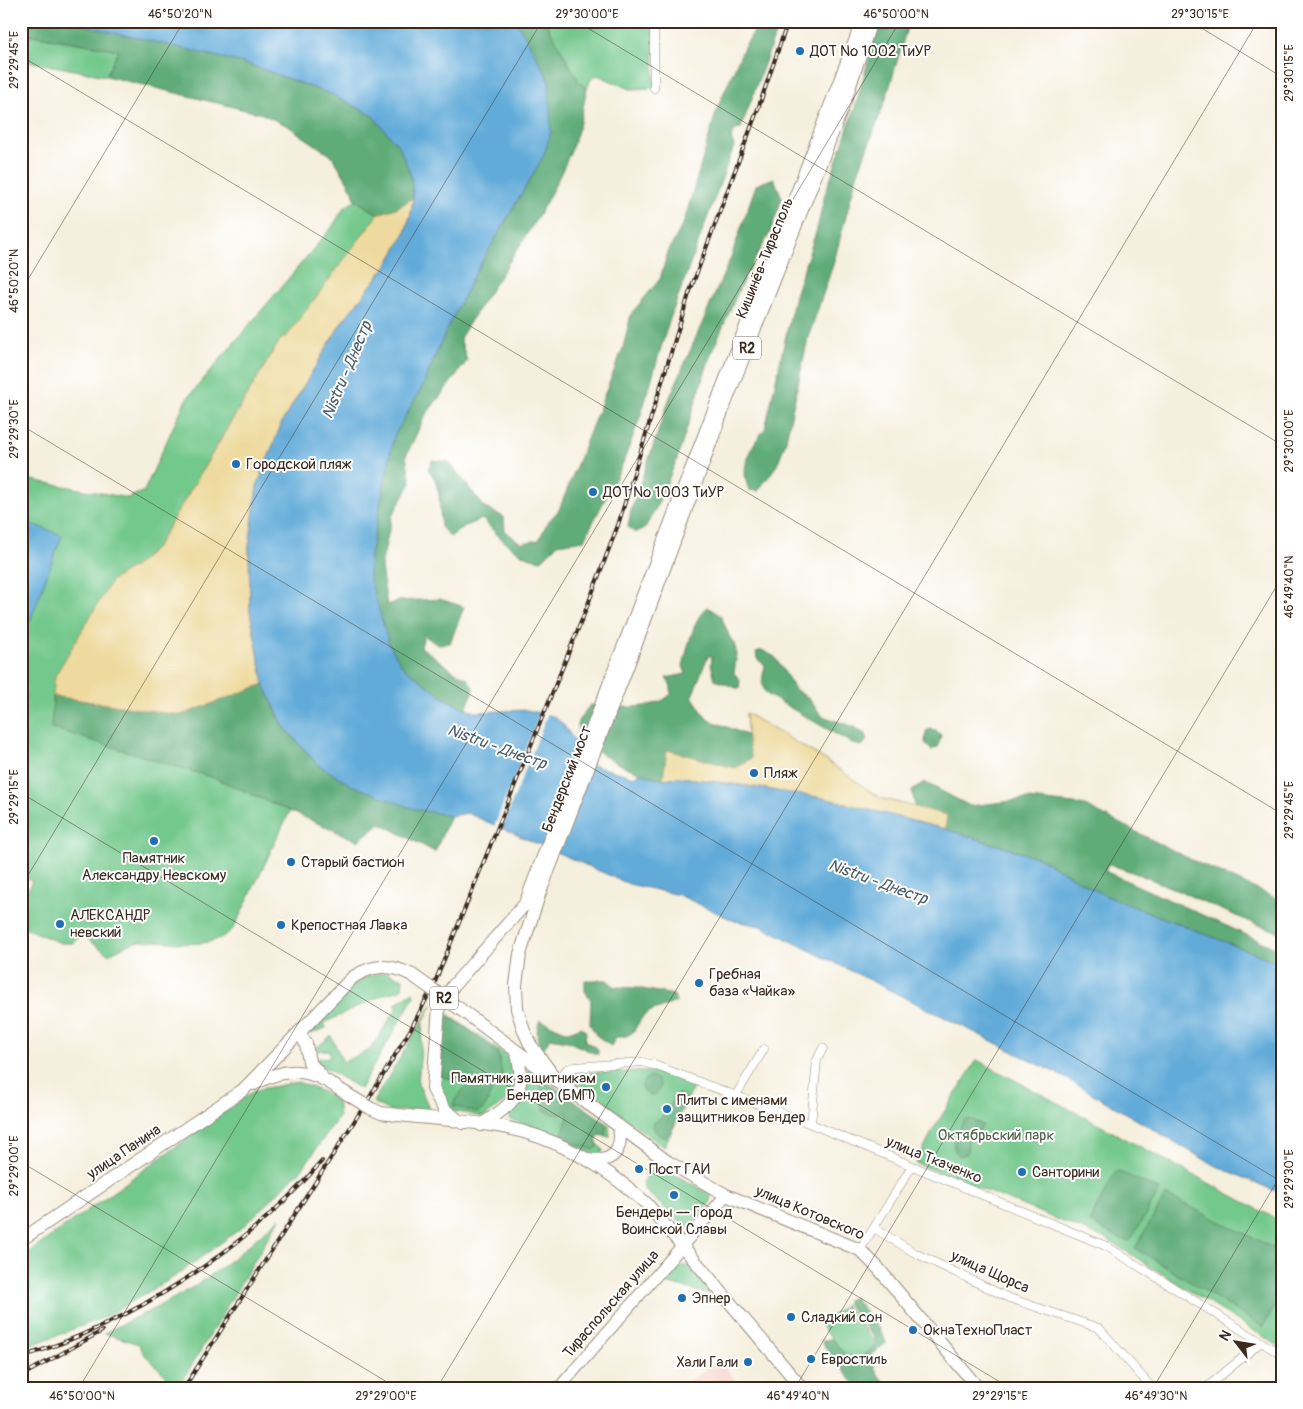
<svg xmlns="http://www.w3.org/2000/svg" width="1303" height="1409" font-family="Pangolin,sans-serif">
<rect width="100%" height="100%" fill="#fff"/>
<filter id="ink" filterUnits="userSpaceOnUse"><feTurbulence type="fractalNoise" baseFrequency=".02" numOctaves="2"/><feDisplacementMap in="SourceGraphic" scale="10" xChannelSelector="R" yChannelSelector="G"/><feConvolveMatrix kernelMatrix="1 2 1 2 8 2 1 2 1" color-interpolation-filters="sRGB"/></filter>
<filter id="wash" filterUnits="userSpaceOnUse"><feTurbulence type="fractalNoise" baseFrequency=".0096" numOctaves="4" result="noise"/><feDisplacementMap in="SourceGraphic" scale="20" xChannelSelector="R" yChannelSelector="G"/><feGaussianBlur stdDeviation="1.12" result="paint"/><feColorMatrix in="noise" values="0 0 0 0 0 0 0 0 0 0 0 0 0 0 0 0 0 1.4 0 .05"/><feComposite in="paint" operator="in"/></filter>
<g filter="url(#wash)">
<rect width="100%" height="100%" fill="#f5efdd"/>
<path fill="#f6d2c4" d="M718,1359L742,1388H688L686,1385Z"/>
<path fill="#73c88c" stroke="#577955" d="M545,21H654V88L630,89L597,75L591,79L587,89L578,80Z
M21,33L119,50L106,76L21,60Z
M355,200L378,214L287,336L280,340L156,548L135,566L112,580L217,779L290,811L234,928C208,954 173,939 141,941C130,942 118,950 108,954L82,935L73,943H61L21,927V906L32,881L21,876L27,861L21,859V478L128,498L144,491L185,401L332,227L344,208Z
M386,972L403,979L402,988L398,991L387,993L324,1023L326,1028L310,1034L309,1032L319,1026C324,1010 346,990 359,981C368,975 377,974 386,972Z
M413,992L414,997L360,1089L316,1062L319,1058L330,1057L329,1050L316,1051V1048L331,1036L343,1062L370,1050L397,1008L395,1004Z
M432,1005L423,1022L418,1083L430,1110L389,1111L373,1102Z
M445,1012L514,1061V1095L484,1117L453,1111L436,1091L443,1015Z
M977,1060L1282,1222V1348L1106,1239L916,1163L934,1128Z
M528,1069L609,1125L610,1137L599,1135L596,1141L603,1150L602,1153L593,1155L556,1136L509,1119V1113C527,1097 524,1090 528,1069Z
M642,1071L674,1075L695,1084L664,1147L568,1076L569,1073H573Z
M298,1082L337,1098L339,1116L303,1168L244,1226L174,1277L105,1317L21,1349V1258L255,1090Z
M653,1166H659L711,1194L710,1203L687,1229L644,1189L643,1181Z
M280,1218L178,1388L144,1354L139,1344L104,1333C134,1318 164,1305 193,1287C224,1268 252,1242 280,1218Z
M678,1266H689L710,1294L664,1283Z
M845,1305L877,1345L853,1365L820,1325Z"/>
<path fill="#5eac78" stroke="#4c6b4b" d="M21,21H66L127,35L244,63L331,94L372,115L400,148L411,176L413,198L397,208L378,214L355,199L353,191L333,157L288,126L262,114L106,76L119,50L21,33Z
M515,21H545L578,80L587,89C583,105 581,122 576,137C550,210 500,272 460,338L467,361L425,416L406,456L411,483L392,516L381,567L387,605L399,601L440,599L464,607L450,643L436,644L424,635L421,647L455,672L467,678L474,689L466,709L444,698L402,666L389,644L372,590L369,576L370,555L394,436L422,387L447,329L473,277L544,155L551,132L524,34Z
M764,21H780L741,128L734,131L731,138L734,146L668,324L641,415L621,468L584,540L558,544L542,560C516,558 499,536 482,519L465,526L450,537L441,527L439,494L435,479L428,469L432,460L449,462L485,508L504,517L505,531L521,543L539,540L547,523L559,510L623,348L631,314L660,279L668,252L684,222L718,106L744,47L753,33Z
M880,21H909L886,99L857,175L833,265L808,338L785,444L777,465L758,491L749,490C739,466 750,447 765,429L795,295L817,229L825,194L854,110Z
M774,178L782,198L770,233L744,278L710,357L677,459L657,506L645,528L635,533L628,527L631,510L670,397L731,257L756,185Z
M707,607L721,616L730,638L734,643L737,655L734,673L740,680L739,689L715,680L711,664L712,656H708L692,696L707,719L747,735L753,758L735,768L667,751L663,779C627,770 607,760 578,737V721L590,705C612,707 654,712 671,694V686L666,678L686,674L683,666C687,650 694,617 707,607Z
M762,650L775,657L795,689L809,699L822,716L852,726L865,734L867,740L862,746L853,744L768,695C759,686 763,676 765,665L757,659L756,652Z
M264,684L282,725L317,764L411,808L450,816L435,852L380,823L358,841L217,779L51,728L53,696L181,715Z
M931,729L936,730L941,735L938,747L931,750L925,743L926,731Z
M924,782L970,806L1028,799L1083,805L1194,861L1282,901V933C1222,914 1168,882 1108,864L1105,871L1282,951V964L1104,895L1039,858L945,829L946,815L915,807L912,791Z
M585,980H607L615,987L637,988L674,995L676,1002C667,1006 657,1008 649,1012C633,1021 640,1038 616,1037L611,1046L596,1035L590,1024L591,1000L585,991Z
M447,1017L453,1019L498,1053L503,1078C499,1083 495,1085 492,1090C487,1100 489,1107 477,1113L453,1106L454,1101L467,1085L465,1078H445L440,1075L443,1023Z
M540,1020L568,1032L582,1027L586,1032L585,1041L598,1049V1055L567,1041L550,1038L544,1048L539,1045C537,1036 536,1029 540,1020Z
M642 1086a9 9 0 1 1 18 0a9 9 0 1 1-18 0Z
M549,1083L604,1121L606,1127L605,1136L599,1135L596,1141L599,1146L594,1150L574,1143L562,1134L568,1117L567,1112L558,1115L545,1111L539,1097L542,1085Z
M678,1094L685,1097C685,1109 673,1129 665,1138C657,1136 653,1131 653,1123C664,1116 671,1110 672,1098Z
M970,1119L983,1125L979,1131L974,1129L969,1132L967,1153L960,1156C947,1146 958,1132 964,1120Z
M1118,1171L1160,1190L1130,1241L1119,1238L1089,1222L1114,1174Z
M1166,1195L1282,1252V1295L1263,1327L1135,1248Z
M854,1297L882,1333L886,1343L872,1355C872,1368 880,1378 889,1388H858L826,1349L822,1340L832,1339L853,1364L877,1345L873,1336L847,1304V1300Z"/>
<path fill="#eeda9e" stroke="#94825e" d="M413,198L411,213L405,233L387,265L342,322L282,422L249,546L250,612L264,684L181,715L53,696L55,676L112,580L135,566L156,548L280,340L287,336L378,214L397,208Z
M746,713L824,759L880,798L947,815L945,829L759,787L680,777L663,779L667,750L735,768L752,758L748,742Z"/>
<path fill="#62abd9" stroke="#4e6a7c" d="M66,21H515L524,34L549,80L551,132L544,155L473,277L447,329L422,387L394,436L370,555L369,576L389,644L402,666L444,698L466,709L476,712L527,710L553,716L562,723L592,765L635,777L639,773L663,779L680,777L824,798L945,829L1039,858L1104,895L1282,964V1194L1212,1164L1064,1077L761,926L735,921L679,895L629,884L467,813L450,816L411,808L351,785L317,764L283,725L264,684L250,612L249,546L257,486L282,422L342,322L387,265L405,233L411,213L413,198L411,176L400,148L372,115L331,94L244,63Z
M28,523L62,535L29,624L21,621V542Z"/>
<path fill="#f5efdd" d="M541,711L548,713L501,830L494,827Z"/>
</g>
<g filter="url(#ink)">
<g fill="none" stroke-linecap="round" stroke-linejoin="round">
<defs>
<path id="street" d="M654,88V21
M557,1081L567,1069L575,1067L642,1062L654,1065L811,1124L1106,1246L1282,1355
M736,1095L764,1049
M811,1124L817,1060L823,1048
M874,1228L915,1253L1009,1298L1099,1328L1152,1388
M860,1250L912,1166
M1206,1388L1261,1342"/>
<path id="secondary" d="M559,1388L726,1195"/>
<path id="primary" d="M871,21L845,101L723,409L641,631L539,895L520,954L516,985L517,1009L524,1031L530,1044L557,1081L668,1162L726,1195L860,1250L878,1268L978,1388
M460,1009L549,1075
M299,1032L306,1044L309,1062L321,1075
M254,1084C286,1067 309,1067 339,1089
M370,1108L381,1113C421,1118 463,1120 503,1127C557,1137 607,1168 647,1204L802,1388
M462,1123L444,1109L433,1089L439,1007L453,986L525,904L860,28
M481,1125C512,1104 528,1095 517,1054
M588,1159C614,1164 623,1150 619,1126
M21,1240L243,1090L353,977C374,964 391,964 412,975"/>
</defs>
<use href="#street" stroke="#988c7e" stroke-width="9"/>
<use href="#secondary" stroke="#988c7e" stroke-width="13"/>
<use href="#primary" stroke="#988c7e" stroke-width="14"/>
<use href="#street" stroke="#fff" stroke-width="8"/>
<use href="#secondary" stroke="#fff" stroke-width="11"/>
<use href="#primary" stroke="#fff" stroke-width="12"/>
<defs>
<path id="rail" d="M21,1357C131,1324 248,1248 322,1161
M21,1376L102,1331
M184,1388L371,1095L412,1027L435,982L585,612L618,525L689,294L759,106L788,21"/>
</defs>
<use href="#rail" stroke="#3b2a1e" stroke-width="4"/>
<use href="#rail" stroke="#fff" stroke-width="2" stroke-dasharray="5.5" stroke-linecap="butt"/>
<defs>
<path id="primary-bridge" d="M412,975L460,1009
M339,1089L370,1108"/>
</defs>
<use href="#primary-bridge" stroke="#988c7e" stroke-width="14" stroke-linecap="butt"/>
<use href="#primary-bridge" stroke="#fff" stroke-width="12"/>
</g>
</g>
<path fill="none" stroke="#3b2a1e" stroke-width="1" stroke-opacity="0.45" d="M576,21L1282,445M1190,21L1282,77M21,56L1282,814M21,291L184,21M21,425L1282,1182M21,793L1010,1388M21,887L542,21M21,1162L397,1388M79,1388L900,21M437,1388L1258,21M795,1388L1282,577M1153,1388L1282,1173"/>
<g fill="#1f6fb2" stroke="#fff" stroke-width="2">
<circle cx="800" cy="51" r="5"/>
<circle cx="236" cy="464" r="5"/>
<circle cx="593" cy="492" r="5"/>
<circle cx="754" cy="773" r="5"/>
<circle cx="154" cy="841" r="5"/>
<circle cx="291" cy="862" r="5"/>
<circle cx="60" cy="924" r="5"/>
<circle cx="281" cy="925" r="5"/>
<circle cx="699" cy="983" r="5"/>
<circle cx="606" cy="1087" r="5"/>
<circle cx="667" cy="1109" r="5"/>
<circle cx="639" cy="1169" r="5"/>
<circle cx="1022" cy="1172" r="5"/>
<circle cx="674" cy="1195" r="5"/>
<circle cx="682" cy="1298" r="5"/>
<circle cx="791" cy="1317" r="5"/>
<circle cx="913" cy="1330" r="5"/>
<circle cx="811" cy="1359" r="5"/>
<circle cx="748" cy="1362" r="5"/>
</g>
<g text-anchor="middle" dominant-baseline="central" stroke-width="4" stroke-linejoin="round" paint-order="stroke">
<g fill="#fff" stroke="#766a62" stroke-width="1">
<rect x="733" y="336.5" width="28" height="23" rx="4"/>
<rect x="430" y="986.5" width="28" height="23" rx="4"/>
</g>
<g font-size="14" font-weight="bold" fill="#3b2a1e">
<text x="747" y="348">R2</text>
<text x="444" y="998">R2</text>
</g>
<g font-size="15" fill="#3b2a1e" stroke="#fff" text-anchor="start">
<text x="810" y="51">ДОТ № 1002 ТиУР</text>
<text x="246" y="464">Городской пляж</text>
<text x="603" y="492">ДОТ № 1003 ТиУР</text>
<text x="764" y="773">Пляж</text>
<text x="154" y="858" text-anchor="middle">Памятник<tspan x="154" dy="17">Александру Невскому</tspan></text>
<text x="301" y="862">Старый бастион</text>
<text x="70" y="915">АЛЕКСАНДР<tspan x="70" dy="17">невский</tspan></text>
<text x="291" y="925">Крепостная Лавка</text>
<text x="709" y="974">Гребная<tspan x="709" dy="17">база «Чайка»</tspan></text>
<text x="596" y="1078" text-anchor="end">Памятник защитникам<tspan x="596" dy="17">Бендер (БМП)</tspan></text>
<text x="677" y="1100">Плиты с именами<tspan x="677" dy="17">защитников Бендер</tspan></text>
<text x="649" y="1169">Пост ГАИ</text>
<text x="1032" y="1172">Санторини</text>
<text x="674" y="1212" text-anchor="middle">Бендеры — Город<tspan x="674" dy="17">Воинской Славы</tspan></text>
<text x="692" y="1298">Эпнер</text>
<text x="801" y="1317">Сладкий сон</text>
<text x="923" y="1330">ОкнаТехноПласт</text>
<text x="821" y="1359">Евростиль</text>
<text x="738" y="1362" text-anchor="end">Хали Гали</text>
</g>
<g font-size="15" fill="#3b2a1e" stroke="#fff">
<text transform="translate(765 258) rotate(-68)">Кишинёв-Тирасполь</text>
<text transform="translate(567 779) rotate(-69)">Бендерский мост</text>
<text transform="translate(124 1152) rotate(-34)">улица Панина</text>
<text transform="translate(934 1160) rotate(22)">улица Ткаченко</text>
<text transform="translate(810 1213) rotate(23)">улица Котовского</text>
<text transform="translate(990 1272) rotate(24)">улица Щорса</text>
<text transform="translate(611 1304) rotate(-49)">Тираспольская улица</text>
</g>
<g font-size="15" fill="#4f6144" stroke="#fff">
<text x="996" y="1135">Октябрьский парк</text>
</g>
<g font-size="16" font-style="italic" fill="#4b5e69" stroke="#fff">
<text transform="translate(347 370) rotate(-67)">Nistru - Днестр</text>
<text transform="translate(497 747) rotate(20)">Nistru - Днестр</text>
<text transform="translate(878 882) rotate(20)">Nistru - Днестр</text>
</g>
</g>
<rect width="1303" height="1409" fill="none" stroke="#fff" stroke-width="55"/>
<g transform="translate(1236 1342) rotate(301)" stroke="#ffffff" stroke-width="4" paint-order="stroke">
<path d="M0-4L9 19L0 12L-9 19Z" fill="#3b2a1e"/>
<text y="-8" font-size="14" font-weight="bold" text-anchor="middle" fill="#3b2a1e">N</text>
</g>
<rect x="28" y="28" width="1248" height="1354" fill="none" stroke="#3b2a1e" stroke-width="2"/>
<g font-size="12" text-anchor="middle" fill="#3b2a1e">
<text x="180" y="18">46°50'20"N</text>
<text x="587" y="18">29°30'00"E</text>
<text x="896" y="18">46°50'00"N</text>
<text x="1200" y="18">29°30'15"E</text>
<text transform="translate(14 60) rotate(-90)" y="4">29°29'45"E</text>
<text transform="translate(1289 73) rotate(-90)" y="4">29°30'15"E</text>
<text transform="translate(14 281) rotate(-90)" y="4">46°50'20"N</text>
<text transform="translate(14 429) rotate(-90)" y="4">29°29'30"E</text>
<text transform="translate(1289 441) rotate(-90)" y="4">29°30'00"E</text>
<text transform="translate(1289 587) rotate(-90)" y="4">46°49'40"N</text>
<text transform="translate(14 797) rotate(-90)" y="4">29°29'15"E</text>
<text transform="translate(1289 810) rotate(-90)" y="4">29°29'45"E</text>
<text transform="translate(14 1166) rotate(-90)" y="4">29°29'00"E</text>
<text transform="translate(1289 1179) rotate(-90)" y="4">29°29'30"E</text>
<text x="82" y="1400">46°50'00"N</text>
<text x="386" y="1400">29°29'00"E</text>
<text x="798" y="1400">46°49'40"N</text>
<text x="1000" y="1400">29°29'15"E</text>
<text x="1156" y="1400">46°49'30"N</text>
</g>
</svg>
